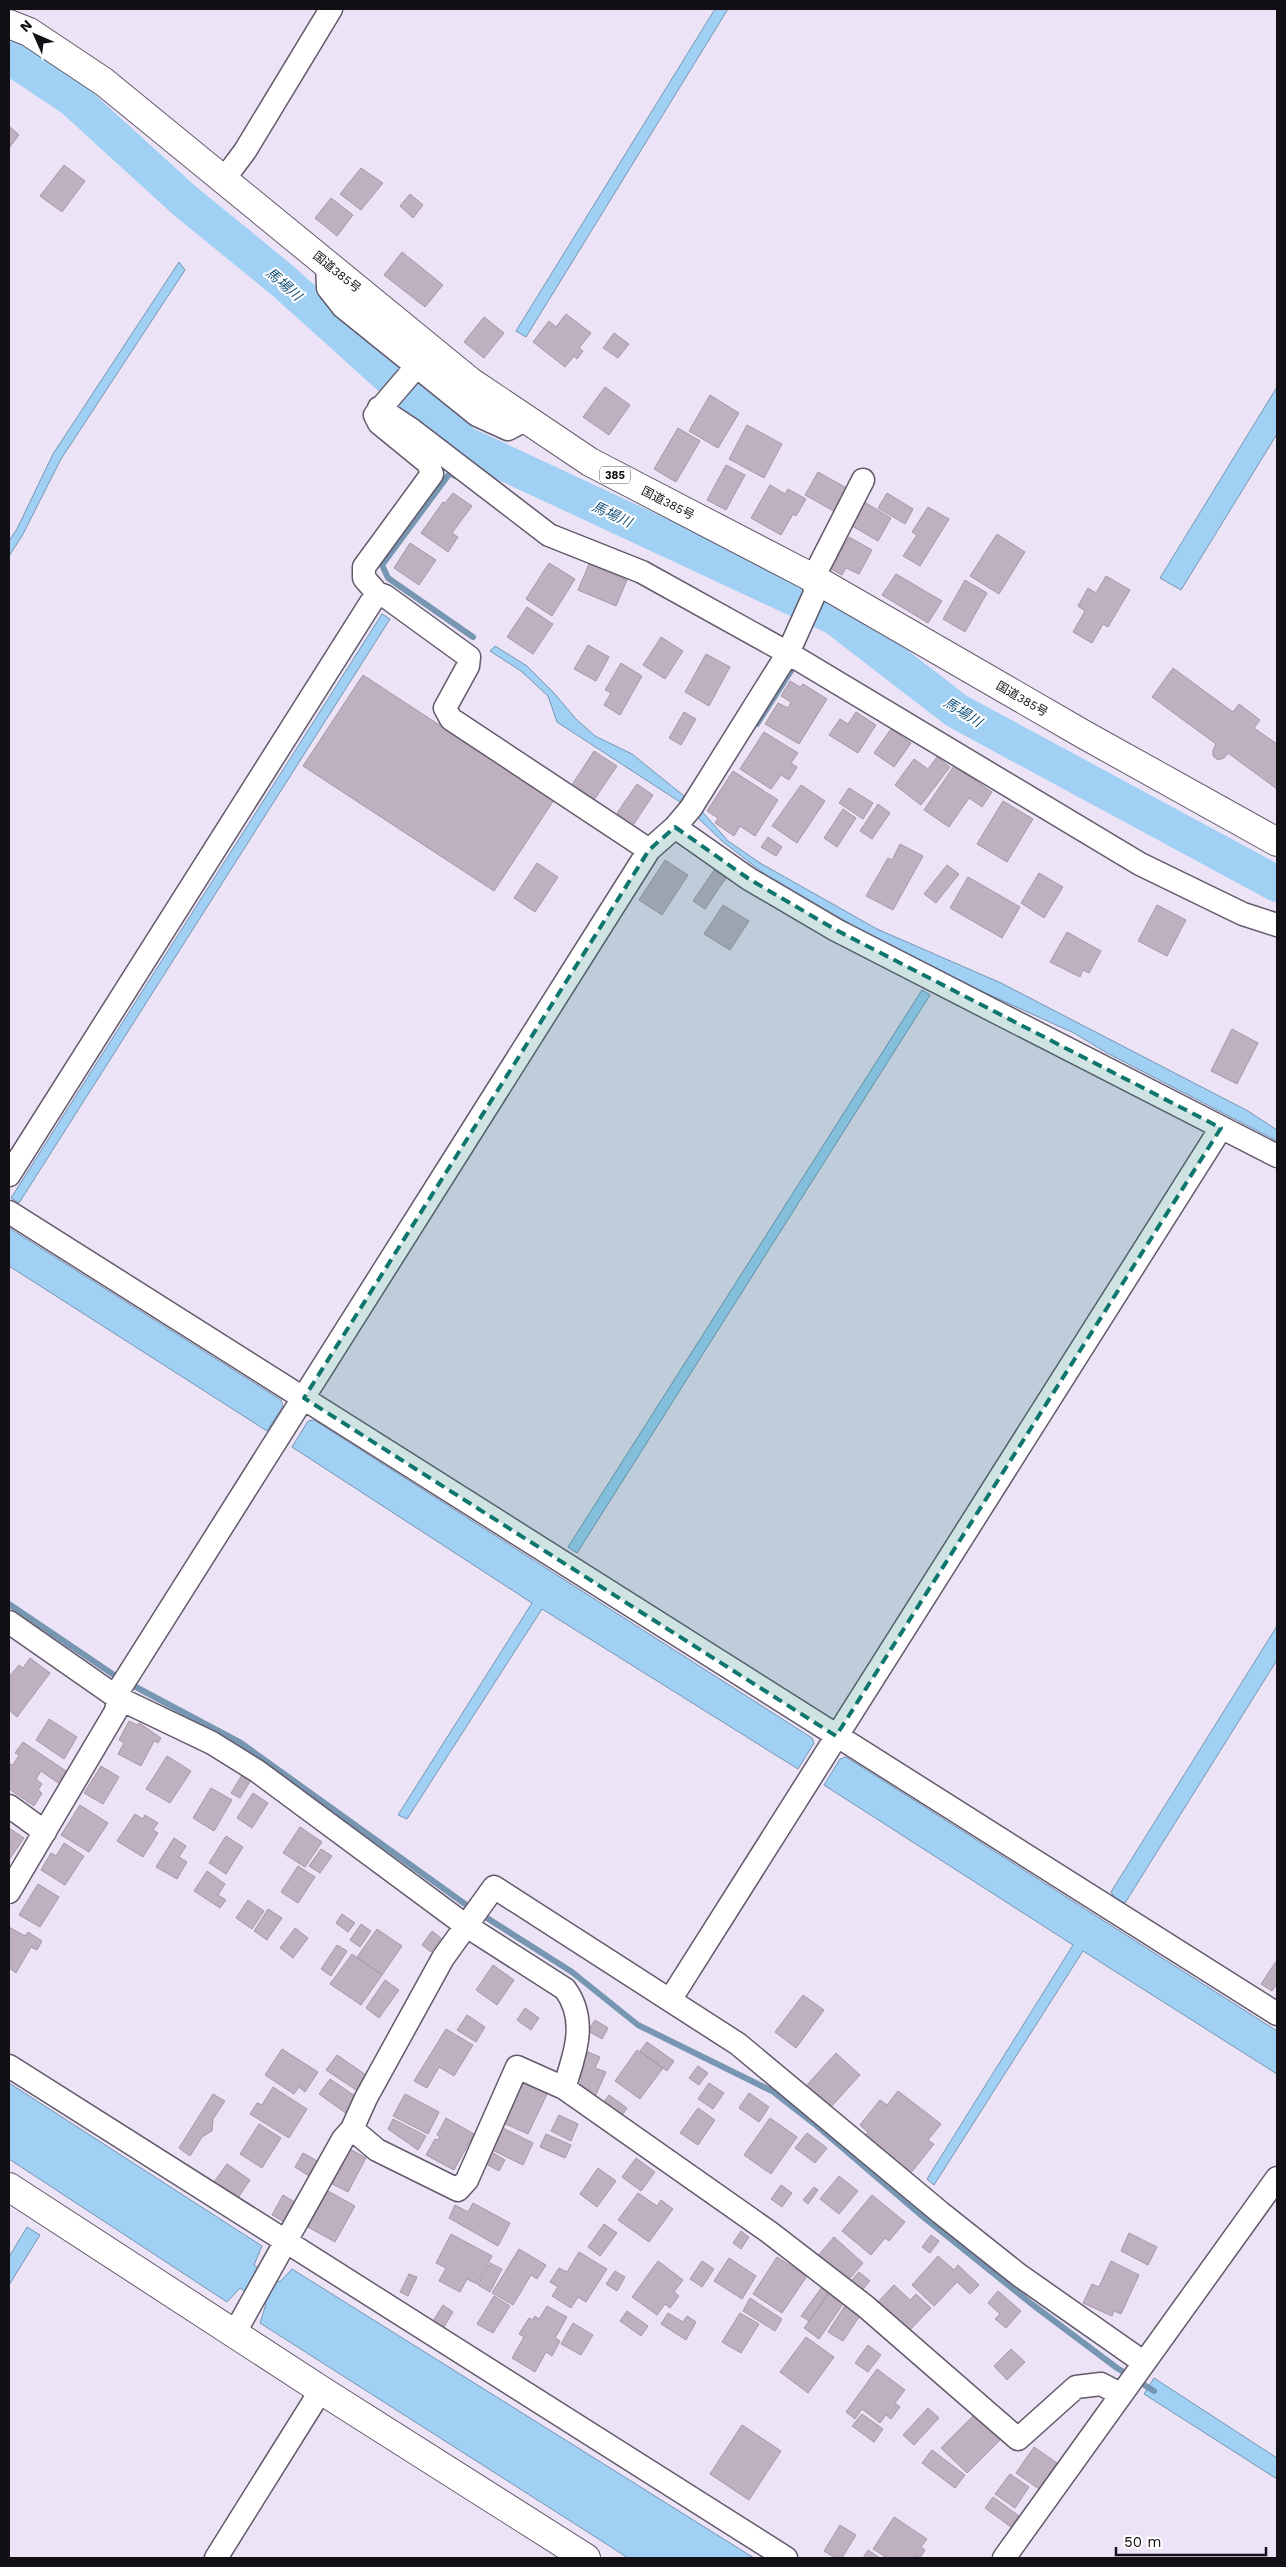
<svg xmlns="http://www.w3.org/2000/svg" width="1286" height="2567" font-family="'Work Sans','Noto Sans JP',sans-serif">
<rect width="100%" height="100%" fill="#ece3f6"/>
<path fill="#a1d0f5" stroke="#7696b2" d="M715,9H728L526,337L516,331Z
M179,262L185,270L61,459L22,536L9,556V541L17,529L53,454Z
M1277,387V434L1181,590L1160,578Z
M382,614L390,619L19,1203L11,1198Z
M495,646L527,666L554,693L576,719L595,736L632,754L684,796L680,802L557,722L548,696L521,671L490,651Z
M699,808L728,841L760,863L877,929L1001,983L1248,1111L1277,1130V1141L1107,1053L1074,1033L908,958L762,872L722,841L695,815Z
M922,990L930,995L577,1553L568,1547Z
M9,1228L281,1400L283,1406L267,1431L9,1266Z
M314,1420L812,1738L814,1743L798,1769L542,1609L407,1819L398,1815L532,1603L292,1447L308,1421Z
M1277,1626V1660L1125,1903L1116,1900L1111,1892Z
M846,1757L1277,2031V2074L1083,1951L934,2185L927,2179L1073,1945L824,1785L840,1759Z
M9,2083L262,2246L254,2265L280,2282L292,2269L754,2558H628L608,2545L260,2323L266,2304L240,2288L227,2302L9,2159Z
M27,2227L40,2235L9,2285V2257Z
M1154,2378L1277,2458V2479L1144,2394Z"/>
<g fill="none" stroke-linecap="round" stroke-linejoin="round">
<path stroke="#7696b2" stroke-width="6" d="M455,476L450,473L382,565L388,578L473,637
M757,724L791,671
M9,1604L117,1677L241,1743L465,1904L572,1972L638,2025L772,2091L817,2126L922,2216L1033,2305L1117,2368L1154,2391"/>
<path stroke="#a1d0f5" stroke-width="36" d="M9,56L72,98L185,201L282,280L464,444L835,617L957,711L1277,884"/>
</g>
<path fill="#bfb0c0" stroke="#a698a8" d="M9,126L19,135L9,148Z
M64,165L85,181L62,212L40,196Z
M361,168L383,183L361,210L340,194Z
M410,194L423,205L413,218L400,206Z
M331,198L353,215L337,236L315,218Z
M402,252L443,285L425,307L384,275Z
M566,314L591,333L579,348L583,351L577,359L574,356L565,367L533,342L549,321L556,327Z
M484,317L504,333L484,358L464,342Z
M614,333L629,344L618,358L603,348Z
M605,387L630,405L609,435L583,417Z
M710,395L739,413L718,448L689,431Z
M747,425L782,444L764,478L729,459Z
M678,428L700,441L676,482L654,469Z
M726,465L745,475L726,510L707,500Z
M818,472L852,491L839,514L805,495Z
M770,485L785,494L788,489L806,499L796,516L793,514L781,535L751,518Z
M453,493L472,506L452,533L458,537L448,552L421,533L443,502L445,503Z
M887,493L913,509L905,524L878,508Z
M861,500L891,518L878,541L847,523Z
M928,507L949,519L920,566L903,556L917,535L912,532Z
M997,534L1025,552L999,594L970,576Z
M849,537L872,550L859,574L846,568L842,575L831,569Z
M410,543L436,560L419,585L394,568Z
M549,563L575,579L552,616L526,599Z
M589,564L627,580L616,606L578,590Z
M896,574L942,601L928,623L882,595Z
M1106,576L1130,590L1108,627L1103,624L1092,643L1073,632L1085,611L1078,606L1088,588L1096,593Z
M965,580L987,593L965,632L943,619Z
M527,607L553,624L533,654L507,637Z
M661,637L683,651L665,679L643,665Z
M588,645L609,657L596,681L574,669Z
M706,654L730,667L709,706L685,692Z
M621,663L642,676L620,715L604,705L611,693L605,690Z
M1173,668L1233,712L1239,704L1260,720L1254,728L1277,744V789L1228,753L1224,758L1218,760L1213,756V750L1216,744L1152,697Z
M363,675L554,800L494,891L303,766Z
M790,681L800,687L803,684L827,699L799,744L765,724L778,703L788,708L791,702L781,696Z
M684,712L696,719L681,745L669,738Z
M856,712L876,725L858,753L829,735L840,719L848,724Z
M891,729L911,743L894,767L874,753Z
M764,732L798,753L791,763L797,767L789,780L781,775L771,789L740,769Z
M594,751L617,766L592,803L570,788Z
M937,757L950,767L921,805L895,785L914,759L928,769Z
M954,766L992,792L982,807L969,798L949,827L924,810Z
M733,771L778,800L755,836L740,826L734,836L715,823L718,818L707,811Z
M637,784L653,795L634,824L617,813Z
M801,785L825,801L797,843L772,826Z
M849,788L873,803L863,819L839,803Z
M1003,801L1033,819L1007,862L977,844Z
M878,804L890,813L872,839L860,831Z
M843,809L856,818L837,847L824,838Z
M768,837L782,847L776,856L761,847Z
M900,844L923,856L893,910L866,896L888,858L892,860Z
M665,860L688,875L662,915L639,900Z
M537,863L558,877L535,912L514,898Z
M947,865L959,874L936,903L924,894Z
M714,870L726,878L705,909L693,901Z
M1039,873L1063,887L1044,918L1021,903Z
M968,877L1020,907L1002,938L950,908Z
M723,905L749,921L730,950L704,934Z
M1157,905L1186,920L1167,956L1138,941Z
M1067,932L1101,951L1089,973L1083,970L1080,977L1050,962Z
M1232,1029L1258,1043L1237,1084L1211,1071Z
M30,1658L50,1673L17,1717L9,1710V1677L19,1665L23,1668Z
M49,1719L77,1737L64,1759L36,1740Z
M129,1721L137,1725L139,1723L161,1738L158,1743L154,1741L141,1766L118,1754L124,1743L119,1740Z
M23,1742L66,1771L58,1783L41,1771L36,1779L42,1784L38,1790L42,1793L34,1806L9,1789V1764L13,1765L19,1755L15,1753Z
M167,1756L191,1771L170,1803L146,1789Z
M101,1766L119,1777L103,1804L84,1793Z
M242,1775L251,1780L240,1798L231,1793Z
M211,1788L232,1800L214,1831L193,1818Z
M253,1793L268,1803L252,1828L237,1818Z
M80,1805L108,1823L89,1852L61,1835Z
M135,1814L143,1819L145,1815L158,1823L153,1830L158,1833L143,1857L117,1841Z
M300,1827L322,1842L305,1867L283,1853Z
M9,1828L24,1838L9,1860Z
M226,1836L243,1847L226,1874L209,1863Z
M174,1838L186,1846L179,1857L187,1862L177,1879L156,1867Z
M64,1843L84,1856L65,1885L41,1870L51,1853L56,1856Z
M321,1849L332,1856L320,1873L309,1866Z
M298,1866L315,1877L298,1903L281,1892Z
M207,1871L225,1884L218,1895L226,1900L220,1908L194,1891Z
M38,1884L59,1897L40,1927L19,1915Z
M248,1900L264,1911L252,1929L236,1918Z
M268,1909L282,1918L267,1940L254,1931Z
M342,1914L355,1923L348,1932L336,1923Z
M361,1924L371,1931L360,1947L350,1940Z
M9,1927L25,1936L28,1932L42,1941L37,1950L31,1947L16,1973L9,1968Z
M295,1928L308,1938L293,1958L280,1948Z
M377,1929L402,1946L382,1975L357,1957Z
M432,1931L441,1938L431,1952L422,1945Z
M337,1945L347,1951L331,1976L321,1969Z
M352,1954L382,1975L361,2005L330,1984Z
M1277,1960V1983L1272,1991L1261,1984Z
M493,1965L514,1980L497,2005L476,1990Z
M385,1980L399,1990L379,2018L366,2008Z
M803,1995L824,2010L796,2048L775,2032Z
M525,2008L539,2018L531,2030L517,2020Z
M467,2015L485,2027L476,2042L457,2030Z
M595,2020L608,2028L602,2039L588,2031Z
M446,2029L473,2045L454,2076L439,2067L427,2088L414,2081Z
M647,2042L674,2061L667,2071L640,2051Z
M282,2049L318,2072L305,2092L299,2087L294,2094L265,2075Z
M637,2050L663,2068L640,2099L615,2081Z
M588,2052L600,2057L595,2068L606,2072L595,2097L577,2089L582,2079L577,2077Z
M836,2053L860,2075L830,2108L806,2086Z
M337,2055L366,2075L356,2090L326,2070Z
M698,2066L708,2073L699,2085L689,2078Z
M330,2079L358,2098L347,2114L319,2094Z
M521,2080L548,2092L528,2134L501,2122Z
M709,2083L724,2093L713,2109L698,2099Z
M273,2087L307,2109L289,2138L250,2114L257,2103L262,2105Z
M898,2091L941,2124L928,2140L934,2144L910,2174L863,2138L868,2132L860,2125L880,2100L887,2105Z
M749,2093L769,2107L759,2122L739,2108Z
M213,2094L225,2101L213,2119L212,2131L202,2137L190,2156L179,2148Z
M405,2094L439,2112L428,2134L393,2116Z
M609,2095L627,2108L619,2120L600,2107Z
M698,2108L715,2120L698,2145L680,2133Z
M559,2115L578,2124L571,2141L551,2131Z
M446,2118L474,2134L454,2170L426,2155L435,2139L438,2140L440,2137L437,2135Z
M770,2118L797,2137L771,2174L744,2155Z
M393,2119L426,2136L418,2150L388,2129Z
M259,2124L281,2138L262,2168L240,2154Z
M499,2126L533,2143L523,2165L488,2148Z
M807,2133L827,2148L815,2163L795,2148Z
M546,2134L571,2145L565,2158L540,2147Z
M350,2149L366,2158L348,2192L332,2184Z
M488,2150L505,2160L499,2171L481,2161Z
M303,2153L321,2163L312,2178L295,2167Z
M636,2158L655,2172L641,2191L622,2177Z
M227,2164L250,2180L238,2198L214,2182Z
M598,2168L616,2181L597,2207L580,2194Z
M839,2176L858,2191L839,2214L820,2199Z
M781,2185L792,2193L782,2207L771,2199Z
M814,2187L818,2190L808,2204L803,2200Z
M328,2191L355,2206L335,2242L308,2227Z
M638,2193L657,2206L661,2200L673,2209L649,2242L618,2220Z
M283,2195L298,2204L286,2223L272,2215Z
M872,2195L905,2222L889,2241L885,2238L871,2255L842,2231Z
M473,2203L510,2223L498,2246L449,2218L455,2205L468,2212Z
M604,2224L617,2233L600,2256L588,2247Z
M741,2231L749,2237L741,2249L733,2243Z
M1129,2233L1157,2247L1148,2265L1121,2251Z
M451,2234L492,2256L477,2284L467,2279L460,2292L439,2281L446,2268L436,2263Z
M931,2235L939,2241L930,2253L922,2247Z
M834,2237L863,2263L845,2284L816,2258Z
M519,2249L546,2265L537,2279L531,2275L513,2305L492,2293Z
M579,2252L607,2269L586,2302L578,2297L571,2308L552,2296L558,2287L550,2282L559,2268L567,2272Z
M938,2256L954,2270L958,2265L979,2285L970,2294L957,2282L934,2306L912,2285Z
M777,2257L807,2276L782,2313L753,2294Z
M729,2258L756,2276L742,2299L714,2281Z
M658,2261L683,2280L674,2292L679,2296L670,2308L665,2304L657,2315L632,2297Z
M702,2261L714,2269L702,2287L690,2279Z
M1111,2261L1139,2275L1121,2314L1114,2311L1112,2316L1083,2303L1092,2284L1099,2287Z
M490,2263L502,2269L490,2292L478,2285Z
M615,2271L625,2277L617,2291L606,2284Z
M859,2272L870,2281L858,2295L847,2285Z
M409,2274L417,2277L408,2296L400,2292Z
M894,2285L910,2300L916,2294L931,2308L907,2333L876,2304Z
M822,2287L829,2292L809,2321L801,2316Z
M831,2291L845,2301L819,2339L804,2328Z
M998,2291L1021,2311L1006,2328L995,2319L1000,2314L988,2303Z
M494,2296L510,2306L493,2333L477,2324Z
M750,2298L782,2319L775,2331L743,2311Z
M846,2304L861,2314L843,2341L828,2332Z
M443,2305L453,2312L444,2327L433,2321Z
M547,2306L567,2317L555,2338L560,2341L552,2356L546,2352L535,2372L512,2358L524,2337L519,2334L529,2318L533,2320L535,2316L539,2319Z
M627,2311L648,2326L641,2336L620,2321Z
M668,2313L683,2322L687,2316L696,2322L686,2340L661,2324Z
M740,2313L759,2324L741,2353L722,2342Z
M573,2323L593,2335L581,2355L561,2344Z
M806,2337L834,2357L808,2393L780,2372Z
M868,2345L881,2355L868,2372L855,2363Z
M1011,2349L1025,2362L1007,2380L994,2366Z
M877,2369L905,2390L895,2403L900,2407L891,2419L886,2415L880,2423L862,2409L855,2419L846,2412Z
M928,2408L939,2418L914,2445L903,2435Z
M862,2414L883,2429L874,2442L852,2426Z
M974,2415L1000,2440L967,2473L941,2448Z
M742,2425L781,2451L749,2500L710,2474Z
M1034,2447L1057,2463L1039,2489L1016,2473Z
M932,2450L965,2475L955,2488L922,2463Z
M1010,2474L1029,2487L1015,2508L995,2494Z
M993,2497L1019,2516L1011,2527L985,2508Z
M894,2517L927,2539L921,2547L925,2550L920,2558L916,2556L914,2558H887L873,2549Z
M840,2525L856,2535L842,2558H835L824,2551Z
M868,2550L880,2558H863Z"/>
<g fill="none" stroke-linecap="round" stroke-linejoin="round">
<defs>
<path id="minor" d="M224,179L245,151L331,9
M327,264L328,288L343,307L477,415L508,429L525,420
M379,408L412,430L549,535L642,572L788,653L1140,864L1243,914L1277,925
M377,593L364,578V567L432,474L428,463L379,423L375,415L416,367
M675,827L749,879L836,930L1277,1156
M9,1175L377,593L385,596L469,657L468,666L445,708L451,719L649,850
M9,1212L1277,2014
M9,1622L118,1698L212,1743L257,1771L465,1925L565,1989C588,2020 575,2055 564,2088
M9,1806L45,1832
M9,1892L116,1711L120,1688L129,1674L649,850L675,827L691,808L788,653L815,593L813,578L863,480
M670,2000L1221,1128
M9,2066L786,2558
M352,2129L377,2150L458,2190L467,2180L517,2067L564,2088L769,2232L865,2306L1018,2439L1076,2387L1101,2384L1120,2394
M234,2334L343,2139L352,2129L366,2098L443,1958L494,1887L738,2044L941,2213L1019,2275L1143,2362
M216,2558L321,2390
M1004,2558L1277,2178"/>
<path id="tertiary" d="M9,2187L321,2390L586,2558"/>
<path id="trunk" d="M9,24L29,32L104,82L471,382L590,462L813,578L1083,734L1277,842"/>
</defs>
<use href="#minor" stroke="#625a6b" stroke-width="25"/>
<use href="#tertiary" stroke="#625a6b" stroke-width="30"/>
<use href="#trunk" stroke="#625a6b" stroke-width="30"/>
<use href="#minor" stroke="#fff" stroke-width="22"/>
<use href="#tertiary" stroke="#fff" stroke-width="28"/>
<use href="#trunk" stroke="#fff" stroke-width="28"/>
</g>
<path fill="#0f766e" fill-opacity="0.2" stroke="#0f766e" stroke-width="4" stroke-dasharray="10 6" stroke-linejoin="round" d="M675,827L749,879L836,930L1221,1128L836,1736L304,1398L649,850Z"/>
<g text-anchor="middle" dominant-baseline="central" stroke-width="4" stroke-linejoin="round" paint-order="stroke">
<rect fill="#fff" stroke="#59575b" stroke-width="1" x="600" y="466.5" width="30" height="17" rx="4"/>
<g font-size="11" font-weight="bold" fill="#120f15">
<text x="615" y="475">385</text>
</g>
<g font-size="12" fill="#120f15" stroke="#fff">
<text transform="translate(337 272) rotate(39)">国道385号</text>
<text transform="translate(668 503) rotate(27)">国道385号</text>
<text transform="translate(1022 699) rotate(30)">国道385号</text>
</g>
<g font-size="14" font-style="italic" fill="#16537b" stroke="#fff">
<text transform="translate(284 284) rotate(41)">馬場川</text>
<text transform="translate(612 514) rotate(25)">馬場川</text>
<text transform="translate(963 712) rotate(32)">馬場川</text>
</g>
</g>
<rect width="1286" height="2567" fill="none" stroke="#120f15" stroke-width="20"/>
<g transform="translate(35 35) rotate(315)" stroke="#ffffff" stroke-width="4" paint-order="stroke">
<path d="M0-4L9 19L0 12L-9 19Z" fill="#120f15"/>
<text y="-8" font-size="14" font-weight="bold" text-anchor="middle" fill="#120f15">N</text>
</g>
<path d="M1116 2547v8h150v-8" fill="none" stroke="#120f15" stroke-width="2.5"/>
<text x="1124" y="2547" font-size="15" fill="#120f15" stroke="#ffffff" stroke-width="4" paint-order="stroke">50 m</text>
</svg>
